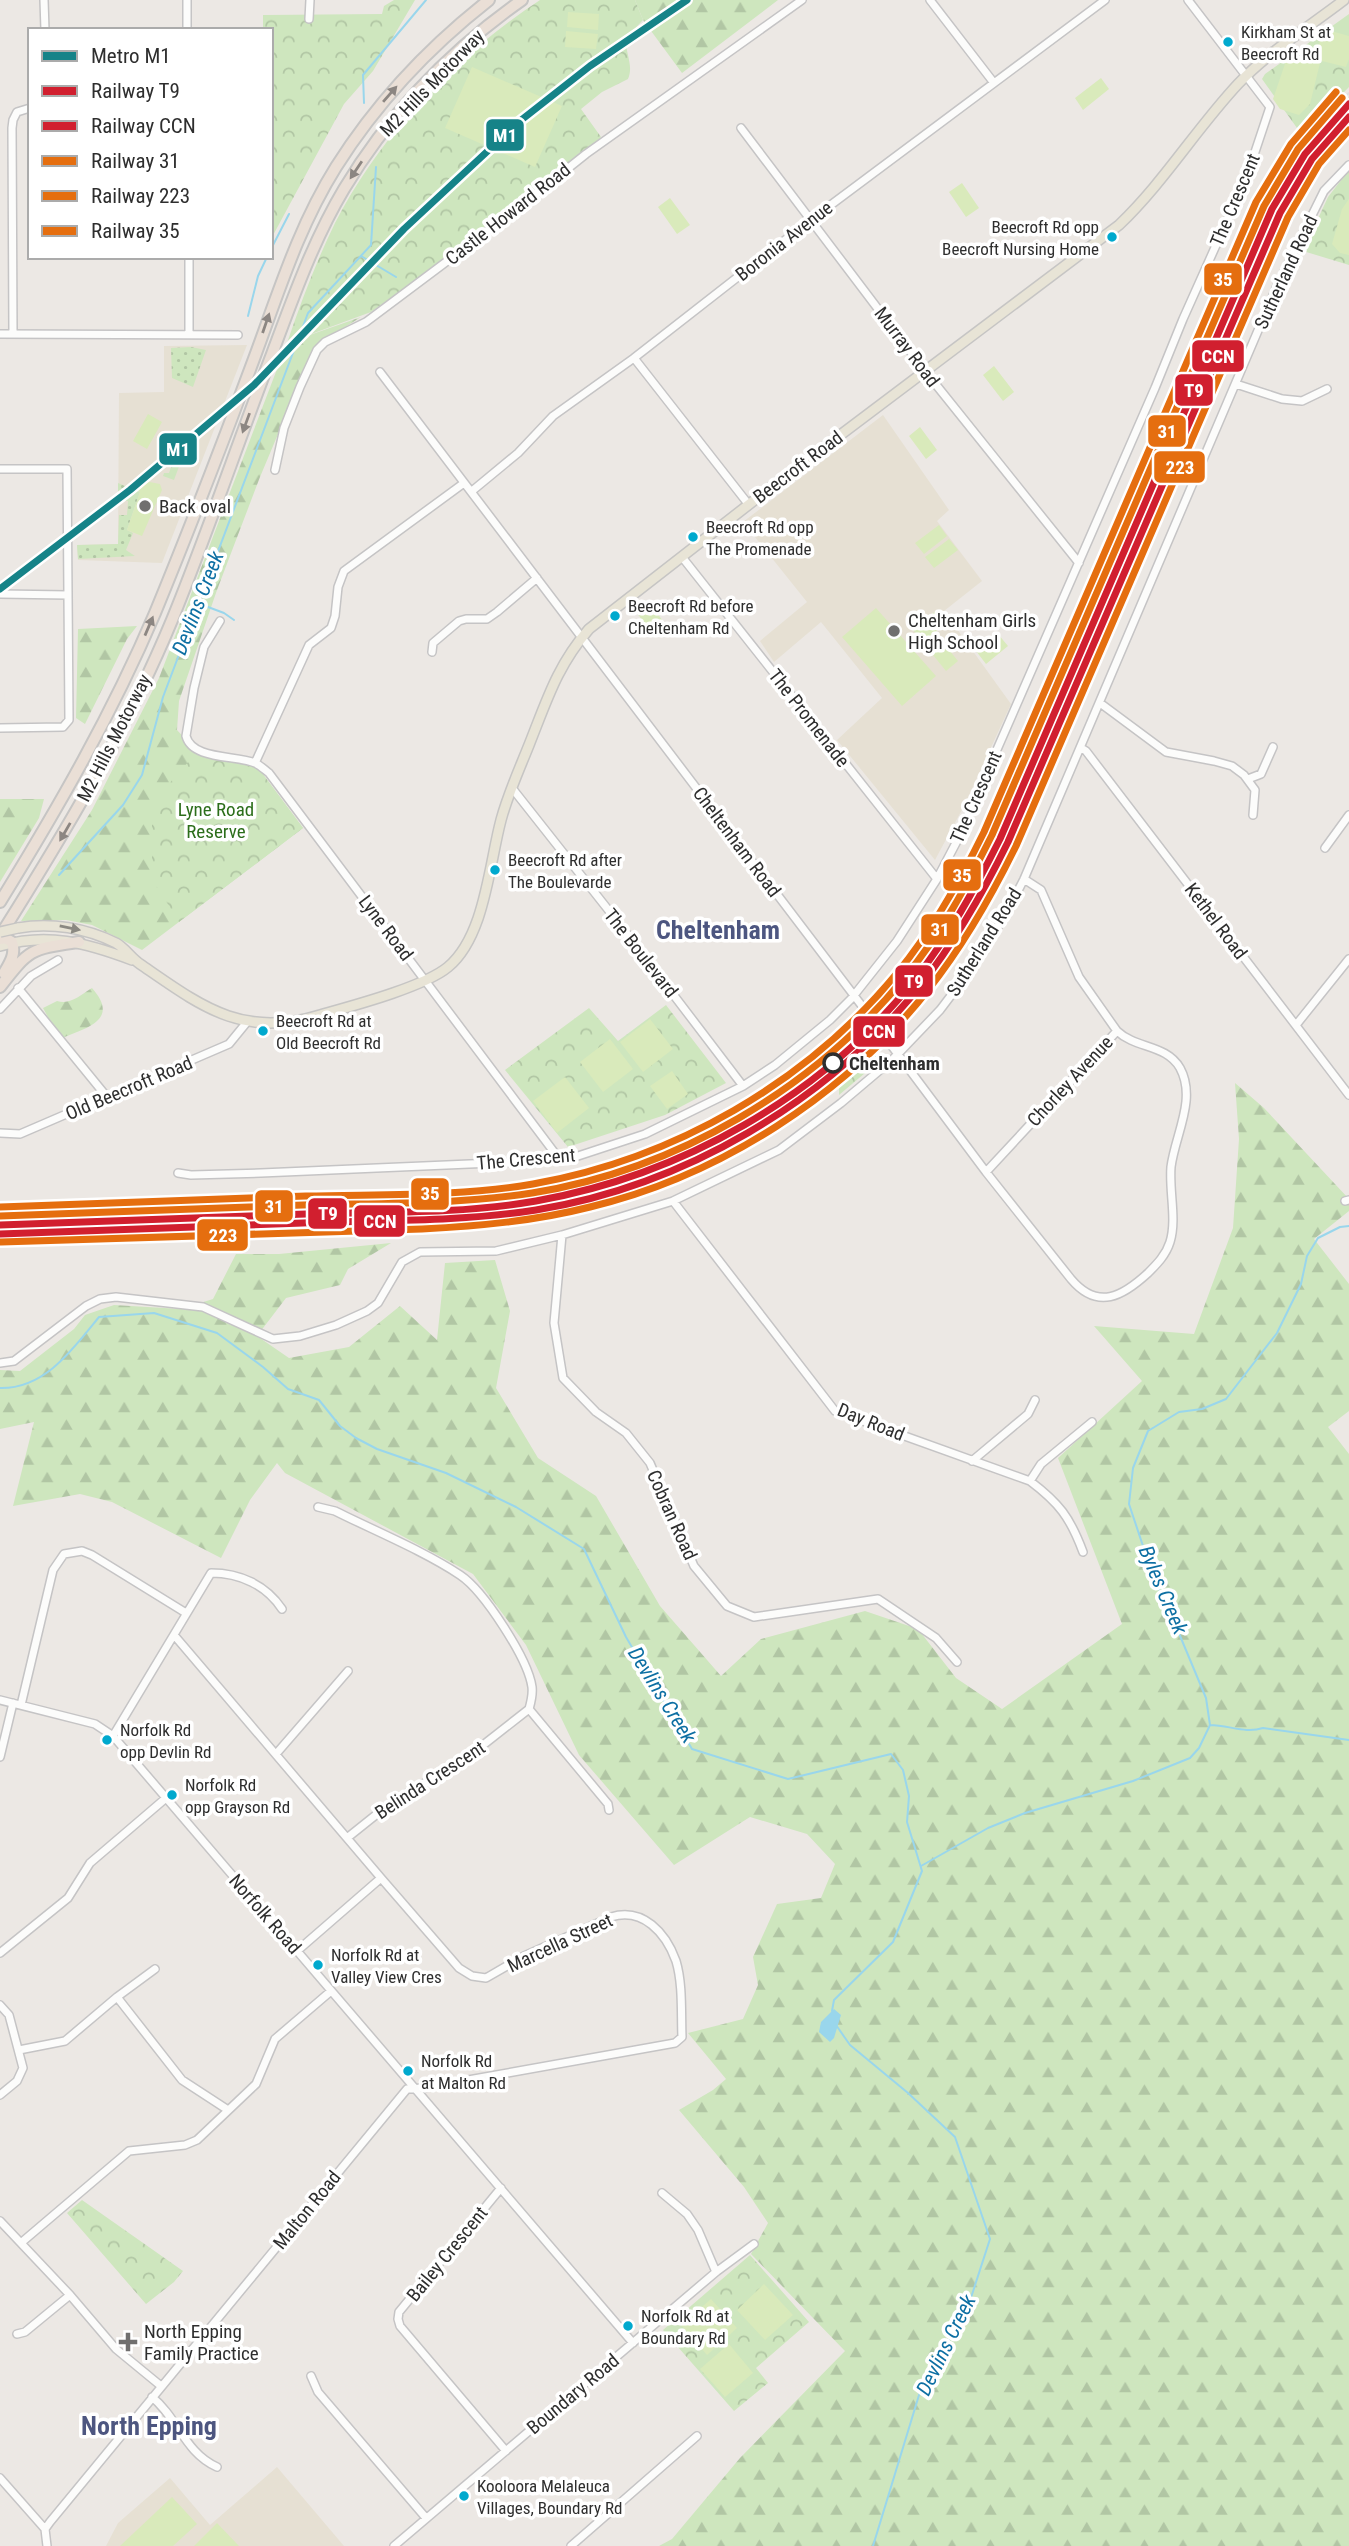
<svg xmlns="http://www.w3.org/2000/svg" width="1349" height="2546" font-family="'Roboto Condensed',sans-serif">
<defs>
<pattern id="grass-dots" width="8" height="8" patternUnits="userSpaceOnUse" patternTransform="scale(1.75)"><rect width="8" height="8" fill="#cee6be"/><path d="M2 2h.1M6 6h.1" fill="none" stroke="#b1c6a4" stroke-width="1.8" stroke-linecap="round"/></pattern>
<pattern id="forest-firs" width="22" height="20" patternUnits="userSpaceOnUse" patternTransform="scale(1.75)"><rect width="22" height="20" fill="#cee6be"/><path d="M5 1l3.5 6h-7zM16 11l3.5 6h-7z" fill="#b1c6a4"/></pattern>
<pattern id="park-crowns" width="20" height="18" patternUnits="userSpaceOnUse" patternTransform="scale(1.75)"><rect width="20" height="18" fill="#cee6be"/><path d="M2 6a3 3 0 1 1 6 0M12 15a3 3 0 1 1 6 0" fill="none" stroke="#b1c6a4"/></pattern>
</defs>
<rect width="100%" height="100%" fill="#ece8e4"/>
<path fill="#e6e0d3" d="M247,345L162,563L78,560L77,545L118,544L119,393L164,392V346Z
M883,415L949,510L937,521L982,581L944,611L1011,704L965,804L935,860L837,740L882,698L821,622L774,662L760,641L807,602L743,522Z
M277,2467L344,2546H106L118,2523L170,2478L210,2525Z"/>
<path fill="url(#grass-dots)" d="M191,347L206,350L193,387L172,378L171,348Z
M118,483L140,492L127,530L133,533L126,550L135,556L78,559L77,545L118,544L119,515H127L128,501H118Z"/>
<path fill="url(#forest-firs)" d="M635,0H778L682,73L643,20Z
M361,317L315,346L260,477L217,590L179,701L177,730L190,744L259,769L303,828L142,950L92,925L66,920L21,921L92,810L159,678L287,343Z
M137,626L127,639L85,724L76,718L78,629Z
M0,799H44L39,818L0,882Z
M92,988C121,1021 85,1028 60,1039L43,1008L57,1001C71,1005 80,995 92,988Z
M1235,1083L1264,1108L1349,1199V1211L1314,1239L1349,1284V1411L1328,1427L1349,1454V2546H659L672,2539L740,2458L845,2351L751,2254L768,2223L744,2187L679,2110L713,2090L726,2079L688,2033L743,2019L758,1985L753,1957L777,1904L821,1898L835,1864L807,1834L750,1817L674,1865L579,1755L526,1645L473,1574L285,1473L277,1463L250,1500L221,1558L112,1502L80,1494L13,1506L34,1422L0,1429V1370L20,1371L74,1329L85,1315L114,1305L181,1309L213,1299L236,1254H279L391,1243L348,1269L340,1285L286,1298L257,1336L289,1358L349,1347L400,1306L437,1340L445,1263L495,1260L510,1311L496,1388L538,1458L596,1496L660,1606L721,1676L761,1639L865,1611L918,1629L956,1678L1002,1709L1122,1624L1058,1458L1142,1381L1094,1326L1194,1334L1233,1228L1239,1139Z"/>
<path fill="url(#park-crowns)" d="M394,0H415L373,71L344,104L271,239V30H263V15L382,14L384,6Z
M540,0H635L643,20L626,38C625,53 634,65 628,79L602,92L581,109L601,137L586,154L522,205L371,312L287,343C301,302 316,262 335,223C381,134 456,55 540,0Z
M1349,14V87L1302,135L1262,79L1265,74Z
M1349,170V265L1303,251L1328,197Z
M183,435L190,437L174,480L163,476L164,473H169L172,464L165,461L167,457L171,459L178,437Z
M221,756L259,769L303,828L179,922L152,879V803L190,760Z
M666,1005L726,1083L665,1115L568,1147L505,1070L589,1008L618,1041Z
M876,1051L884,1057L839,1095V1082Z
M82,2200L183,2271L174,2282L146,2304L67,2213Z
M750,2255L809,2322L756,2368L768,2383L734,2411L663,2330Z"/>
<path fill="#d9eabb" d="M568,12L599,14L598,30L567,27Z
M1324,29L1349,36V59L1346,67L1314,59Z
M566,31L598,34L596,49L565,47Z
M1288,55L1320,63L1310,104L1299,115L1280,109L1273,99Z
M472,67L562,106L535,167L445,128Z
M1101,78L1109,89L1083,110L1075,98Z
M962,183L979,208L966,217L949,192Z
M670,198L690,225L677,234L658,207Z
M1349,199V255L1340,253L1332,244L1342,209Z
M994,366L1014,392L1003,401L983,375Z
M148,414L162,422L147,449L133,441Z
M920,427L937,450L926,459L909,436Z
M134,479L160,484L162,490L142,536L127,530L140,492L130,487Z
M939,525L947,536L924,554L915,543Z
M949,539L958,550L934,568L925,557Z
M647,600L666,625L653,635L634,609Z
M876,608L936,676L902,706L842,637Z
M937,610L947,622L923,642L913,630Z
M998,634L1008,646L986,664L976,651Z
M941,640L958,661L946,671L929,650Z
M650,1019L673,1049L643,1072L620,1042Z
M610,1039L633,1069L603,1092L580,1062Z
M672,1071L688,1094L667,1109L650,1086Z
M565,1077L589,1108L557,1133L533,1101Z
M764,2284L793,2315L765,2340L737,2310Z
M711,2299L737,2328L707,2355L681,2325Z
M729,2344L753,2373L725,2397L700,2369Z
M172,2497L197,2524L173,2546H120Z
M217,2523L239,2546H194Z"/>
<path fill="#99d6ec" d="M834,2009L841,2015L834,2038L830,2042L819,2032L821,2022Z"/>
<g fill="none" stroke-linecap="round" stroke-linejoin="round">
<path stroke="#99d6ec" stroke-width="2" d="M364,103L363,75L426,0
M271,249L289,214
M361,256L396,277
M248,316L258,276L267,257
M200,604L224,613L234,620
M59,875L123,805L142,775L163,697L308,313L371,245L376,167
M0,1388C45,1389 73,1349 99,1317L154,1313L217,1333L263,1367L288,1389L319,1400L340,1426L356,1438L377,1449L446,1473L516,1507L584,1549L626,1637L692,1749L788,1779L891,1754L903,1770L909,1796L907,1822L922,1871L893,1942L834,2000L832,2011
M1210,1725C1229,1725 1245,1734 1263,1728L1349,1740
M921,1866L988,1828L1025,1813L1133,1781L1190,1758L1199,1748L1210,1725L1206,1698L1178,1631L1172,1608L1156,1585L1129,1504L1133,1468L1148,1431L1179,1412L1202,1409L1226,1399L1277,1333L1301,1284L1307,1256L1318,1238L1340,1227L1349,1226
M836,2025L850,2045L908,2093L955,2137L990,2239L966,2313L923,2382L873,2546"/>
<defs>
<path id="minor" d="M44,0L45,30
M187,0V30
M930,0L994,83
M309,19L310,0
M741,128L925,371L1079,563
M189,257V335
M0,334L238,335
M13,334L12,128L13,120L17,112L30,108
M634,358L749,505
M380,372L862,1006
M1236,384L1282,399L1302,401L1327,389
M0,469H67L69,720L63,727L0,728
M275,470L284,428L300,387L317,350L325,342L366,322L522,205L586,154L802,0
M472,491L518,453L553,416L634,358L812,219L1105,0
M682,557L937,879
M0,594L68,595
M220,621L204,647L194,688L186,736C192,760 236,755 255,763C260,765 265,770 269,773L560,1160
M432,652L433,643L459,621L466,619H487L497,612L537,578
M1100,703L1166,752L1214,761L1232,766L1244,775L1255,790L1253,815
M1081,748L1086,751L1349,1095
M255,763L309,645L331,628L335,616L338,587L344,571L464,483
M1248,779L1261,774L1273,747
M512,788L621,926L743,1086
M1325,848L1349,815
M18,988L107,1097
M0,1009L31,976L58,960
M1296,1025L1349,959
M891,1045L986,1172L1071,1279C1098,1311 1123,1296 1148,1273C1157,1264 1166,1255 1170,1242C1177,1219 1169,1192 1171,1167C1175,1135 1197,1099 1180,1068C1166,1044 1136,1049 1117,1031
M0,1133L20,1134L229,1044L247,1022
M986,1172L1117,1031L1079,977L1041,890L1024,879
M178,1173L191,1175L261,1173L560,1160L575,1157L645,1134L743,1086L775,1065L830,1020L851,999L897,941L937,879L957,841L1155,388L1183,319L1247,176L1270,107L1188,0
M673,1201L835,1411L1030,1481C1059,1503 1070,1517 1083,1552
M1345,1201L1349,1200
M562,1235L554,1323L563,1378L596,1412L626,1433L650,1463L694,1566L727,1606L754,1617L878,1599L936,1638L957,1662
M0,1363L14,1361L86,1306L100,1299L116,1297L203,1307L273,1339L300,1336L336,1325L367,1311L378,1303L402,1262L420,1252L496,1251L562,1235L673,1201L779,1150L841,1103L893,1059L940,1010L962,981L1005,916L1024,879L1277,286L1324,191L1349,165
M972,1461L1028,1414L1035,1400
M1030,1481L1041,1464L1092,1422
M318,1507L335,1511C375,1531 424,1551 460,1575C484,1591 528,1659 532,1687C533,1695 531,1702 529,1709L464,1760L392,1802L347,1838
M174,1635L381,1878L297,1951
M0,1700L95,1724L113,1736L633,2343
M21,1705L53,1570L64,1554L82,1551L92,1555L186,1613
M529,1709L608,1804L609,1810
M113,1736L211,1573C240,1573 266,1585 282,1609
M276,1754L348,1671
M0,1757L13,1703
M0,1953L68,1898L90,1863L166,1798
M117,1997L182,2080L228,2110
M0,2005L9,2015L23,2068L17,2081L0,2095
M19,2050L65,2041L117,1997L155,1969
M501,2188L399,2312L398,2319L400,2326L506,2451
M662,2193L687,2214L698,2230L716,2272
M0,2221L70,2295L116,2349L161,2386
M22,2242L129,2151L185,2145L197,2140L256,2084L275,2039L331,1991
M17,2334L25,2332L70,2295
M311,2376L318,2392L426,2518
M152,2397C178,2418 185,2453 217,2467
M0,2478L45,2529
M47,2546L45,2529L50,2522L407,2089L423,2088L675,2043L682,2037C681,2014 683,1984 676,1961C666,1933 643,1907 611,1917L524,1956L486,1978L472,1976L459,1968L381,1878
M394,2546L716,2272L754,2244
M571,2546L697,2436"/>
<path id="major" d="M18,928C51,922 86,928 116,943C125,948 131,958 140,964C201,1006 242,1039 320,1015C352,1006 424,987 448,967C485,936 489,865 501,820C508,794 519,770 529,745C547,700 557,666 589,629L770,488L1119,225C1164,182 1196,129 1238,84C1268,52 1309,27 1344,0
M0,946C47,932 87,943 132,960"/>
<path id="highway" d="M0,902C58,808 112,714 155,613C190,528 223,442 255,356C279,291 299,226 336,167C377,102 429,47 489,0
M0,936C64,834 126,731 172,620C208,532 238,442 272,354C293,298 313,241 344,189C389,114 451,50 522,0
M0,939L5,938L12,942C16,954 10,963 4,973
M0,987C30,948 31,949 79,942"/>
</defs>
<use href="#minor" stroke="#c5c4c5" stroke-width="10"/>
<use href="#major" stroke="#c6c5c4" stroke-width="12"/>
<use href="#highway" stroke="#c6c5c4" stroke-width="14"/>
<use href="#minor" stroke="#fcfcfb" stroke-width="7"/>
<use href="#major" stroke="#e8e4d6" stroke-width="9"/>
<use href="#highway" stroke="#eadfd6" stroke-width="10"/>
<path stroke="#dfdfe1" stroke-width="2" d="M0,1217L447,1203C596,1194 688,1154 806,1065C844,1036 884,1004 915,966C955,916 983,859 1009,801L1265,205C1287,163 1313,125 1349,93"/>
<defs>
<path id="minor-bridge" d="M862,1006L891,1045"/>
<path id="major-bridge" d="M0,932L18,928"/>
</defs>
<use href="#minor-bridge" stroke="#c5c4c5" stroke-width="10" stroke-linecap="butt"/>
<use href="#major-bridge" stroke="#c6c5c4" stroke-width="12" stroke-linecap="butt"/>
<use href="#minor-bridge" stroke="#fcfcfb" stroke-width="7"/>
<use href="#major-bridge" stroke="#e8e4d6" stroke-width="9"/>
<defs>
<path id="rail-1" d="M0,1225C102,1221 204,1217 306,1214C383,1212 461,1214 536,1201C682,1175 820,1097 913,982C948,938 975,889 1000,839L1272,209L1305,154L1349,104"/>
<path id="rail-2" d="M0,1234C101,1230 202,1226 303,1223C381,1220 459,1222 536,1210C683,1186 826,1103 920,986C955,942 983,893 1008,842L1280,213L1312,159L1349,117"/>
<path id="rail-3" d="M0,1216C101,1212 202,1209 303,1205C379,1203 456,1205 532,1193C676,1170 814,1089 905,977C941,934 967,885 992,835L1264,206L1298,149L1342,98"/>
<path id="rail-4" d="M1,1242L422,1229C479,1226 535,1221 590,1207C720,1176 845,1095 928,990C963,946 991,897 1016,846L1288,217L1319,164L1349,130"/>
<path id="rail-5" d="M0,1207C102,1204 204,1199 306,1196C382,1194 458,1197 533,1184C674,1159 807,1083 898,972C933,929 960,881 984,832L1256,202L1291,144L1336,92"/>
</defs>
<use href="#rail-1" stroke="#fff" stroke-width="12"/>
<use href="#rail-2" stroke="#fff" stroke-width="12"/>
<use href="#rail-3" stroke="#fff" stroke-width="12"/>
<use href="#rail-4" stroke="#fff" stroke-width="12"/>
<use href="#rail-5" stroke="#fff" stroke-width="12"/>
<use href="#rail-1" stroke="#d11f2f" stroke-width="7"/>
<use href="#rail-2" stroke="#d11f2f" stroke-width="7"/>
<use href="#rail-3" stroke="#e56e0f" stroke-width="7"/>
<use href="#rail-4" stroke="#e56e0f" stroke-width="7"/>
<use href="#rail-5" stroke="#e56e0f" stroke-width="7"/>
<defs>
<path id="metro-1" d="M0,589L130,490L254,385L404,229L520,121L590,66L687,0"/>
</defs>
<use href="#metro-1" stroke="#fff" stroke-width="12"/>
<use href="#metro-1" stroke="#168388" stroke-width="7"/>
</g>
<defs><path id="oneway-solid" d="M-6-.8H1V-3.2L6.5 0L1 3.2V.8H-6Z" transform="scale(1.75)"/></defs>
<g fill="#8c8682">
<use href="#oneway-solid" transform="translate(390 94) rotate(-49)"/>
<use href="#oneway-solid" transform="translate(356 170) rotate(124)"/>
<use href="#oneway-solid" transform="translate(266 323) rotate(-71)"/>
<use href="#oneway-solid" transform="translate(246 423) rotate(110)"/>
<use href="#oneway-solid" transform="translate(149 626) rotate(-67)"/>
<use href="#oneway-solid" transform="translate(65 832) rotate(120)"/>
</g>
<use fill="#8b8982" href="#oneway-solid" transform="translate(70 928) rotate(11)"/>
<g fill="#00a9ce" stroke="#fff" stroke-width="2.5">
<circle cx="1228" cy="42" r="6"/>
<circle cx="1112" cy="237" r="6"/>
<circle cx="693" cy="537" r="6"/>
<circle cx="615" cy="616" r="6"/>
<circle cx="495" cy="870" r="6"/>
<circle cx="263" cy="1031" r="6"/>
<circle cx="107" cy="1740" r="6"/>
<circle cx="172" cy="1795" r="6"/>
<circle cx="318" cy="1965" r="6"/>
<circle cx="408" cy="2071" r="6"/>
<circle cx="628" cy="2326" r="6"/>
<circle cx="464" cy="2496" r="6"/>
</g>
<g fill="#706f6e" stroke="#fff" stroke-width="2.5">
<circle cx="145" cy="506" r="7"/>
<circle cx="894" cy="631" r="7"/>
<path d="M124.5 2331.5h7v7h7v7h-7v7h-7v-7h-7v-7h7z"/>
</g>
<circle fill="#fff" stroke="#2e2e2e" stroke-width="3.5" cx="833" cy="1063" r="9"/>
<g text-anchor="middle" dominant-baseline="central" stroke-width="7" stroke-linejoin="round" paint-order="stroke">
<g font-size="17" fill="#2e2e2e" stroke="#fff" text-anchor="start">
<text x="1241" y="32">Kirkham St at<tspan x="1241" dy="22">Beecroft Rd</tspan></text>
<text x="1099" y="227" text-anchor="end">Beecroft Rd opp<tspan x="1099" dy="22">Beecroft Nursing Home</tspan></text>
<text x="706" y="527">Beecroft Rd opp<tspan x="706" dy="22">The Promenade</tspan></text>
<text x="628" y="606">Beecroft Rd before<tspan x="628" dy="22">Cheltenham Rd</tspan></text>
<text x="508" y="860">Beecroft Rd after<tspan x="508" dy="22">The Boulevarde</tspan></text>
<text x="276" y="1021">Beecroft Rd at<tspan x="276" dy="22">Old Beecroft Rd</tspan></text>
<text x="120" y="1730">Norfolk Rd<tspan x="120" dy="22">opp Devlin Rd</tspan></text>
<text x="185" y="1785">Norfolk Rd<tspan x="185" dy="22">opp Grayson Rd</tspan></text>
<text x="331" y="1955">Norfolk Rd at<tspan x="331" dy="22">Valley View Cres</tspan></text>
<text x="421" y="2061">Norfolk Rd<tspan x="421" dy="22">at Malton Rd</tspan></text>
<text x="641" y="2316">Norfolk Rd at<tspan x="641" dy="22">Boundary Rd</tspan></text>
<text x="477" y="2486">Kooloora Melaleuca<tspan x="477" dy="22">Villages, Boundary Rd</tspan></text>
</g>
<g font-size="19" fill="#2e2e2e" stroke="#fff">
<text transform="translate(432 83) rotate(-46)">M2 Hills Motorway</text>
<text transform="translate(1235 200) rotate(-67)">The Crescent</text>
<text transform="translate(508 214) rotate(-38)">Castle Howard Road</text>
<text transform="translate(784 241) rotate(-38)">Boronia Avenue</text>
<text transform="translate(1286 272) rotate(-65)">Sutherland Road</text>
<text transform="translate(907 347) rotate(53)">Murray Road</text>
<text transform="translate(798 467) rotate(-37)">Beecroft Road</text>
<text transform="translate(809 718) rotate(52)">The Promenade</text>
<text transform="translate(114 738) rotate(-63)">M2 Hills Motorway</text>
<text transform="translate(976 797) rotate(-66)">The Crescent</text>
<text transform="translate(737 842) rotate(53)">Cheltenham Road</text>
<text transform="translate(1216 921) rotate(53)">Kethel Road</text>
<text transform="translate(386 928) rotate(53)">Lyne Road</text>
<text transform="translate(984 942) rotate(-58)">Sutherland Road</text>
<text transform="translate(641 953) rotate(52)">The Boulevard</text>
<text transform="translate(1070 1081) rotate(-47)">Chorley Avenue</text>
<text transform="translate(129 1088) rotate(-23)">Old Beecroft Road</text>
<text transform="translate(526 1159) rotate(-5)">The Crescent</text>
<text transform="translate(871 1422) rotate(22)">Day Road</text>
<text transform="translate(672 1515) rotate(66)">Cobran Road</text>
<text transform="translate(430 1780) rotate(-33)">Belinda Crescent</text>
<text transform="translate(265 1914) rotate(49)">Norfolk Road</text>
<text transform="translate(560 1943) rotate(-25)">Marcella Street</text>
<text transform="translate(307 2210) rotate(-51)">Malton Road</text>
<text transform="translate(447 2254) rotate(-51)">Bailey Crescent</text>
<text transform="translate(573 2394) rotate(-40)">Boundary Road</text>
</g>
<g font-size="19" fill="#2e2e2e" stroke="#fff" text-anchor="start">
<text x="159" y="506">Back oval</text>
<text x="908" y="620">Cheltenham Girls<tspan x="908" dy="22">High School</tspan></text>
<text x="144" y="2331">North Epping<tspan x="144" dy="22">Family Practice</tspan></text>
</g>
<g font-size="19" fill="#2c6e1b" stroke="#fff">
<text x="216" y="809">Lyne Road<tspan x="216" dy="22">Reserve</tspan></text>
</g>
<g font-size="19" font-weight="bold" fill="#2e2e2e" stroke="#fff" text-anchor="start">
<text x="849" y="1063">Cheltenham</text>
</g>
<g font-size="21" font-style="italic" fill="#0d6fa3" stroke="#fff">
<text transform="translate(198 603) rotate(-69)">Devlins Creek</text>
<text transform="translate(1163 1590) rotate(67)">Byles Creek</text>
<text transform="translate(662 1695) rotate(58)">Devlins Creek</text>
<text transform="translate(946 2345) rotate(-64)">Devlins Creek</text>
</g>
<g font-size="26" font-weight="bold" fill="#4d5680" stroke="#fff">
<text x="718" y="930">Cheltenham</text>
<text x="149" y="2426">North Epping</text>
</g>
</g>
<g stroke="#fff" stroke-width="2.5">
<rect x="485" y="118" width="40" height="34" rx="7" fill="#168388"/>
<rect x="1203" y="262" width="40" height="34" rx="7" fill="#e56e0f"/>
<rect x="1191" y="339" width="54" height="34" rx="7" fill="#d11f2f"/>
<rect x="1174" y="373" width="40" height="34" rx="7" fill="#d11f2f"/>
<rect x="1147" y="414" width="40" height="34" rx="7" fill="#e56e0f"/>
<rect x="158" y="432" width="40" height="34" rx="7" fill="#168388"/>
<rect x="1153" y="450" width="53" height="34" rx="7" fill="#e56e0f"/>
<rect x="942" y="858" width="40" height="34" rx="7" fill="#e56e0f"/>
<rect x="920" y="913" width="40" height="33" rx="7" fill="#e56e0f"/>
<rect x="894" y="964" width="40" height="34" rx="7" fill="#d11f2f"/>
<rect x="852" y="1015" width="54" height="33" rx="7" fill="#d11f2f"/>
<rect x="410" y="1177" width="40" height="34" rx="7" fill="#e56e0f"/>
<rect x="254" y="1189" width="40" height="34" rx="7" fill="#e56e0f"/>
<rect x="307" y="1197" width="41" height="33" rx="7" fill="#d11f2f"/>
<rect x="353" y="1204" width="53" height="34" rx="7" fill="#d11f2f"/>
<rect x="196" y="1218" width="53" height="34" rx="7" fill="#e56e0f"/>
</g>
<g font-size="19" text-anchor="middle" font-weight="bold" fill="#fff">
<text x="505" y="142">M1</text>
<text x="1223" y="286">35</text>
<text x="1218" y="363">CCN</text>
<text x="1194" y="397">T9</text>
<text x="1167" y="438">31</text>
<text x="178" y="456">M1</text>
<text x="1180" y="474">223</text>
<text x="962" y="882">35</text>
<text x="940" y="936">31</text>
<text x="914" y="988">T9</text>
<text x="879" y="1038">CCN</text>
<text x="430" y="1200">35</text>
<text x="274" y="1213">31</text>
<text x="328" y="1220">T9</text>
<text x="380" y="1228">CCN</text>
<text x="223" y="1242">223</text>
</g>
<rect x="28" y="28" width="245" height="231" fill="#ffffff" stroke="#ababab" stroke-width="2"/>
<rect x="42" y="51" width="35" height="10" fill="#168388" stroke="#ababab" stroke-width="2"/>
<text x="91" y="63" font-size="21" fill="#2e2e2e">Metro M1</text>
<rect x="42" y="86" width="35" height="10" fill="#d11f2f" stroke="#ababab" stroke-width="2"/>
<text x="91" y="98" font-size="21" fill="#2e2e2e">Railway T9</text>
<rect x="42" y="121" width="35" height="10" fill="#d11f2f" stroke="#ababab" stroke-width="2"/>
<text x="91" y="133" font-size="21" fill="#2e2e2e">Railway CCN</text>
<rect x="42" y="156" width="35" height="10" fill="#e56e0f" stroke="#ababab" stroke-width="2"/>
<text x="91" y="168" font-size="21" fill="#2e2e2e">Railway 31</text>
<rect x="42" y="191" width="35" height="10" fill="#e56e0f" stroke="#ababab" stroke-width="2"/>
<text x="91" y="203" font-size="21" fill="#2e2e2e">Railway 223</text>
<rect x="42" y="226" width="35" height="10" fill="#e56e0f" stroke="#ababab" stroke-width="2"/>
<text x="91" y="238" font-size="21" fill="#2e2e2e">Railway 35</text>
</svg>
